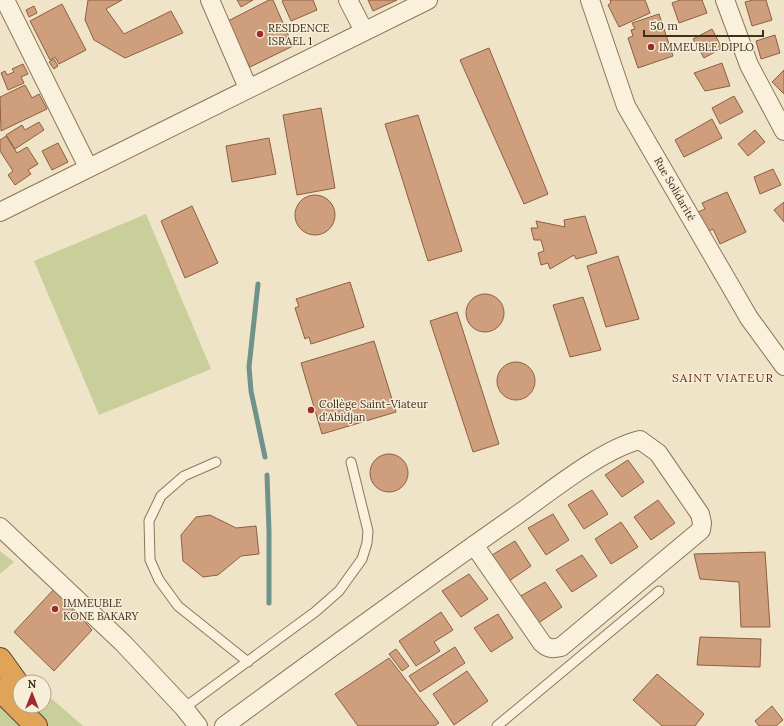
<svg xmlns="http://www.w3.org/2000/svg" width="784" height="726" font-family="Lora,serif">
<rect width="100%" height="100%" fill="#f0e4c8"/>
<path fill="#c9cf9b" d="M146,214L211,369L99,415L34,261Z
M0,551L14,562L0,574Z
M0,654L32,682H20V706H44V692L83,726H0Z"/>
<g fill="none" stroke-linecap="round" stroke-linejoin="round">
<path stroke="#6f938a" stroke-width="5" d="M258,284L249,367L251,391L265,457
M267,475L269,531V603"/>
</g>
<path fill="#cf9f7d" stroke="#8d5f41" d="M88,0H122L106,9L124,34L171,11L183,33L125,58L94,40L85,20Z
M237,0H253L241,7Z
M269,0H273L293,46L250,67L226,22Z
M284,0H313L317,10L291,21L282,1Z
M368,0H397L373,11Z
M610,0H645L650,13L619,27L608,5L611,3Z
M680,0H702L707,13L679,23L672,3Z
M753,0H766L772,20L752,26L745,2Z
M62,4L86,50L59,64L55,57L50,60L30,21Z
M34,6L37,13L29,17L26,10Z
M659,14L673,56L638,68L628,38L633,36L631,30L635,29L632,23Z
M712,29L722,48L704,58L693,39Z
M775,35L780,53L761,59L756,41Z
M489,48L548,194L524,204L460,60Z
M54,59L58,66L54,69L49,62Z
M722,63L730,86L705,91L694,73Z
M23,64L28,74L21,77L24,83L8,90L1,73L5,71L7,75L14,72L12,69Z
M784,70V94L772,82Z
M25,85L32,98L39,94L47,109L1,131L0,97Z
M734,96L743,112L720,124L712,108Z
M321,108L335,188L297,195L283,115Z
M418,115L462,251L428,261L385,124Z
M712,119L722,138L684,157L675,140Z
M39,122L44,130L15,149L6,135L22,125L25,130Z
M755,130L765,142L748,156L738,144Z
M6,136L17,153L27,147L38,164L28,170L31,174L15,185L8,175L13,171L0,151V140Z
M269,138L276,174L232,182L226,146Z
M58,143L68,162L52,170L42,151Z
M773,169L781,185L760,194L754,177Z
M727,192L746,232L720,244L713,229L707,232L698,212L705,209L702,203Z
M295 215a20 20 0 1 1 40 0a20 20 0 1 1-40 0Z
M784,202V222L774,210Z
M192,206L218,263L185,278L161,221Z
M585,216L597,253L576,259L574,255L550,269L548,263L541,265L538,253L544,251L541,240H534L531,228H538L536,221L565,227L564,220Z
M618,256L639,319L606,327L587,266Z
M350,282L364,327L311,344L309,337L305,339L295,308L299,306L296,299Z
M466 313a19 19 0 1 1 38 0a19 19 0 1 1-38 0Z
M583,297L601,350L570,357L553,305Z
M457,312L499,444L473,452L430,321Z
M374,341L396,412L322,434L301,363Z
M497 381a19 19 0 1 1 38 0a19 19 0 1 1-38 0Z
M370 473a19 19 0 1 1 38 0a19 19 0 1 1-38 0Z
M628,460L644,482L622,497L605,475Z
M592,490L608,514L584,529L568,505Z
M658,500L675,523L651,540L634,517Z
M553,514L569,540L546,555L528,528Z
M210,515L236,528L256,526L259,554L241,556L218,575L203,577L183,561L181,535L196,517Z
M621,522L638,547L611,564L595,539Z
M515,541L531,566L509,581L492,555Z
M765,552L770,627H741L739,582L700,579L694,554Z
M582,555L597,576L572,592L556,570Z
M469,574L488,599L461,617L442,591Z
M545,582L562,607L537,624L519,597Z
M56,587L92,630L54,671L14,632Z
M441,612L453,630L434,642L440,651L416,666L399,641Z
M498,614L513,638L491,652L474,628Z
M700,637L761,639L760,667L697,665Z
M455,647L465,663L420,692L409,676Z
M396,649L409,666L402,671L389,654Z
M389,658L439,723L434,726H358L335,694Z
M467,671L488,701L454,725L433,694Z
M657,674L704,714L695,726H662L633,700Z
M772,706L783,720L776,726H759L755,721Z"/>
<g fill="none" stroke-linecap="round" stroke-linejoin="round">
<defs>
<path id="lane" d="M216,462L184,476L161,496L149,521L150,560L159,580L178,606L248,662
M184,708L315,612L339,591L362,559L367,543L368,531L351,462
M497,726L659,591"/>
<path id="street" d="M5,0L88,167
M210,0L248,88
M348,0L364,31
M590,0L626,106L749,318L784,366
M725,0L749,65L784,131
M0,212L428,0
M0,527L123,643L184,708L198,726
M224,726C321,655 418,584 517,515C550,492 602,449 640,440L658,453L700,514L702,523L701,530L561,647C552,649 548,649 542,643L474,545"/>
<path id="highway" d="M0,659L20,687
M0,690L36,726"/>
</defs>
<use href="#lane" stroke="#8d765c" stroke-width="11"/>
<use href="#street" stroke="#8d765c" stroke-width="20"/>
<use href="#highway" stroke="#5b4430" stroke-width="24"/>
<use href="#lane" stroke="#faf1dc" stroke-width="9"/>
<use href="#street" stroke="#faf1dc" stroke-width="18"/>
<use href="#highway" stroke="#e0a458" stroke-width="22"/>
</g>
<g fill="#9e2a2b" stroke="#f7eed8" stroke-width="1.5">
<circle cx="260" cy="34" r="4"/>
<circle cx="651" cy="47" r="4"/>
<circle cx="311" cy="410" r="4"/>
<circle cx="55" cy="609" r="4"/>
</g>
<g text-anchor="middle" dominant-baseline="central" stroke-width="3" stroke-linejoin="round" paint-order="stroke">
<g font-size="11" fill="#3d2e20" stroke="#f7eed8" text-anchor="start">
<text x="268" y="28">RESIDENCE<tspan x="268" dy="13">ISRAEL 1</tspan></text>
<text x="659" y="47">IMMEUBLE DIPLO</text>
<text x="319" y="404">Collège Saint-Viateur<tspan x="319" dy="13">d'Abidjan</tspan></text>
<text x="63" y="603">IMMEUBLE<tspan x="63" dy="13">KONE BAKARY</tspan></text>
</g>
<g font-size="11" fill="#3d2e20" stroke="#f7eed8">
<text transform="translate(675 189) rotate(60)">Rue Solidarité</text>
</g>
<g font-size="12" letter-spacing="1" fill="#6b2e1e" stroke="#f7eed8">
<text x="723" y="377">SAINT VIATEUR</text>
</g>
</g>
<g transform="translate(32 694)"><circle r="19" fill="#f7eed8" stroke="#ada18e"/>
<path d="M0-3L7 15L0 10L-7 15Z" fill="#9e2a2b"/>
<text y="-6" font-size="11" font-weight="bold" text-anchor="middle" fill="#3d2e20">N</text>
</g>
<path d="M644 30v6h119v-6" fill="none" stroke="#3d2e20" stroke-width="2"/>
<text x="650" y="30" font-size="12" fill="#3d2e20" stroke="#f7eed8" stroke-width="3" paint-order="stroke">50 m</text>
</svg>
